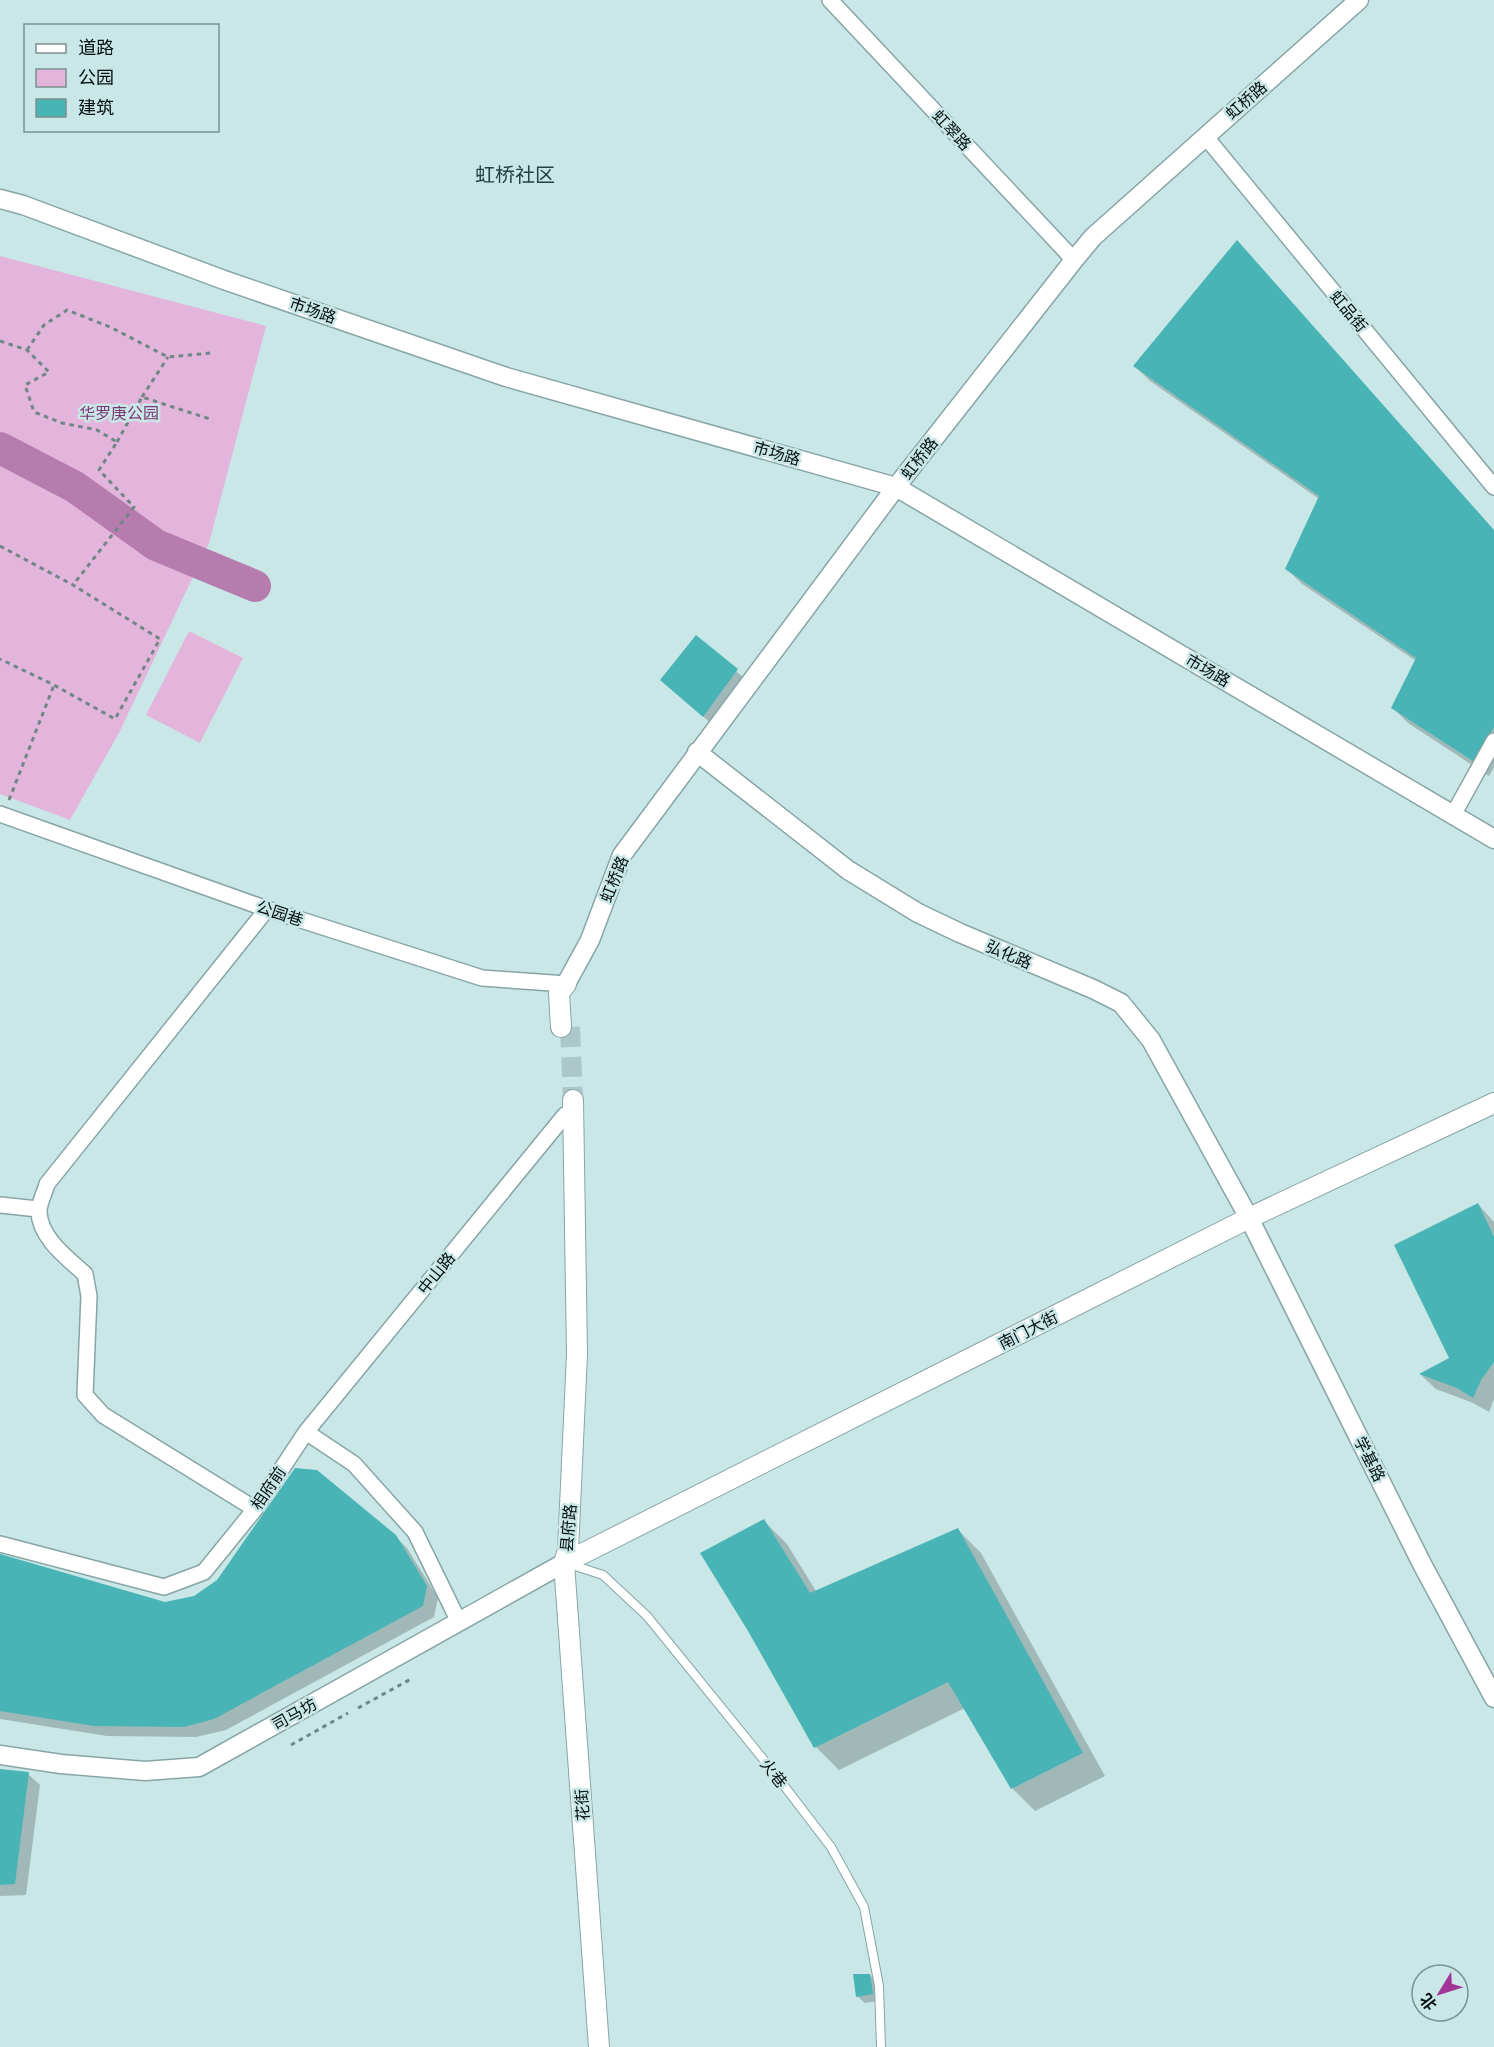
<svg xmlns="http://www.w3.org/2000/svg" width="1494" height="2047" font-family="'IBM Plex Sans','Noto Sans SC',sans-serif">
<rect width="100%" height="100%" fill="#c9e7e7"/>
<path fill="#e3b5dc" d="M0,256L266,326L209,543L120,731L70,820L0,794Z
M189,631L243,658L200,743L146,715Z"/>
<path fill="#0003" d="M1135,366L1494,531V767L1489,776L1408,723L1393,708L1416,661L1302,584L1287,569L1319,499L1150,381Z
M696,638L749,682L715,727L662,680Z
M1478,1204L1494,1222V1399L1489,1412L1473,1403L1436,1389L1421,1375L1451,1359Z
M764,1521L787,1544L816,1591L958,1530L981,1553L1105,1776L1035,1811L1013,1789L965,1708L839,1770L816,1747L749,1630Z
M395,1536L407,1548L438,1598L434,1617L226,1730L196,1737L107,1736L0,1719V1555L164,1603L194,1597Z
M0,1770L28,1774L40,1785L26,1895L0,1896Z
M870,1975L877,1983L879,2001L865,2003L857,1996Z"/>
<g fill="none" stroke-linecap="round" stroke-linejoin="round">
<path stroke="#b57cad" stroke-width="32" d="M0,448L75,487L156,545L255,586"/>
</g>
<path fill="#48b4b5" d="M1237,240L1494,530V727L1473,761L1391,708L1416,658L1285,569L1319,496L1133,366Z
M696,635L738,669L703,717L660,680Z
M1478,1203L1494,1237V1362L1481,1380L1473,1398L1457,1388L1419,1374L1449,1358L1394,1245Z
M295,1468L317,1470L396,1535L427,1586L423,1606L214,1719L184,1727L94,1726L0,1711V1554L165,1602L194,1596L217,1580Z
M764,1519L810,1593L958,1528L1083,1753L1011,1789L948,1682L814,1748L748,1631L700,1553Z
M0,1769L29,1772L15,1884L0,1885Z
M853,1974H870L873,1994L856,1997Z"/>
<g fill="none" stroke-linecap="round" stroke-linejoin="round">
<path stroke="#acc7c7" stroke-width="20" stroke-dasharray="20 10" stroke-linecap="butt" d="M570,1027L573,1100"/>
<defs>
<path id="service" d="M569,1564L603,1575L647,1616L772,1770L831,1847L864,1907L879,1986L881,2047"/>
<path id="minor" d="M830,0L1074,260
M1205,136L1494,487
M0,814L267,909L482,978L566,984
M1453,815L1494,741
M0,1205L38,1209
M306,1432L565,1115
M255,1509L103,1415L85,1395L89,1296L85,1274C67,1258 39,1237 39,1211C39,1203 45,1192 47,1184L267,909
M0,1544L164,1587L204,1572L255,1509L306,1432L354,1464L415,1532L459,1622"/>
<path id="tertiary" d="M0,199L23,205L224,280L506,377L896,487L1494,839
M697,752L848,870L918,913L960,933L1093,989L1121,1003L1151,1040L1249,1218L1422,1564L1494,1698
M566,984L590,940L622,855L896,487L1074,260L1093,237L1359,0
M0,1755L61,1764L145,1771L199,1767L564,1563"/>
<path id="secondary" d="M561,1027L559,993L566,984
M573,1100L577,1354L568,1550L564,1563L599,2047
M564,1563L1249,1218L1494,1103"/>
</defs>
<use href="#service" stroke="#88a5a5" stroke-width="10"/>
<use href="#minor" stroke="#88a5a5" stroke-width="18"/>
<use href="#tertiary" stroke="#88a5a5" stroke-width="21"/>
<use href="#secondary" stroke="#88a5a5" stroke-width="22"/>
<path stroke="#718686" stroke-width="3" stroke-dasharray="4.5 4.5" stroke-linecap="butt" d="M0,341L27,350L49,372L25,385L34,412L62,423L97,430L117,442L99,470L134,507L73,585
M27,350L44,325L67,310L110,327L168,357L211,353
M142,397L168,357
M117,442L142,397L213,420
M0,546L73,585L160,639L115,719L54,685L0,659
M9,800L54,685
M358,1708L411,1679
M291,1745L348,1713"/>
<use href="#service" stroke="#fff" stroke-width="8"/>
<use href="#minor" stroke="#fff" stroke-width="15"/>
<use href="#tertiary" stroke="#fff" stroke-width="18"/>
<use href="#secondary" stroke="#fff" stroke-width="20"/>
</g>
<g text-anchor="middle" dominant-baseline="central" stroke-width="5" stroke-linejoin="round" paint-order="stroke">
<g font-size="16" fill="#050f0f" stroke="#c9e7e7">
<text transform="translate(1246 100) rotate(-41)">虹桥路</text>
<text transform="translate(952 130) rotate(47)">虹翠路</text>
<text transform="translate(313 310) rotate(19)">市场路</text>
<text transform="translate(1349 311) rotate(50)">虹品街</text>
<text transform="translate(777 453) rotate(16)">市场路</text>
<text transform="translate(919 458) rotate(-52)">虹桥路</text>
<text transform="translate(1208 670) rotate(30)">市场路</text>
<text transform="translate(614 879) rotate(-68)">虹桥路</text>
<text transform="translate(280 913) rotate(18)">公园巷</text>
<text transform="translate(1009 954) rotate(23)">弘化路</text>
<text transform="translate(436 1273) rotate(-51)">中山路</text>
<text transform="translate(1028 1330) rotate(-27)">南门大街</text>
<text transform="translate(1370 1459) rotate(63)">学基路</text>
<text transform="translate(268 1488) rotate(-56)">相府前</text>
<text transform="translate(568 1528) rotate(-85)">县府路</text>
<text transform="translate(294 1714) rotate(-29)">司马坊</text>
<text transform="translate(774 1773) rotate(52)">火巷</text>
<text transform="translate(582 1805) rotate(-94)">花街</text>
</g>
<g font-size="16" fill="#7d3776" stroke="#c9e7e7">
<text x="119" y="413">华罗庚公园</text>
</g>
<g font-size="20" fill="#264141" stroke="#c9e7e7">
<text x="515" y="174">虹桥社区</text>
</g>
</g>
<rect x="24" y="24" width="195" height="108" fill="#c9e7e7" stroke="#7b9191" stroke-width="1.5"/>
<rect x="36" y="44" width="30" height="9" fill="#ffffff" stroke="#7b9191" stroke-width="1.5"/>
<text x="78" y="54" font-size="18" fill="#050f0f">道路</text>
<rect x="36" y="69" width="30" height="18" fill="#e3b5dc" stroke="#7b9191" stroke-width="1.5"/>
<text x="78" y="84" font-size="18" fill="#050f0f">公园</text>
<rect x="36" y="99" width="30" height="18" fill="#48b4b5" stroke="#7b9191" stroke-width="1.5"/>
<text x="78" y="114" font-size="18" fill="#050f0f">建筑</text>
<g transform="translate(1440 1993) rotate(232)"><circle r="28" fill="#c9e7e7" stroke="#7b9191" stroke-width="1.5"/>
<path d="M0-4.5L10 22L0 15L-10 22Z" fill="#a13698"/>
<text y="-9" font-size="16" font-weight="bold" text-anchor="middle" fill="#050f0f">北</text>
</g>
</svg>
